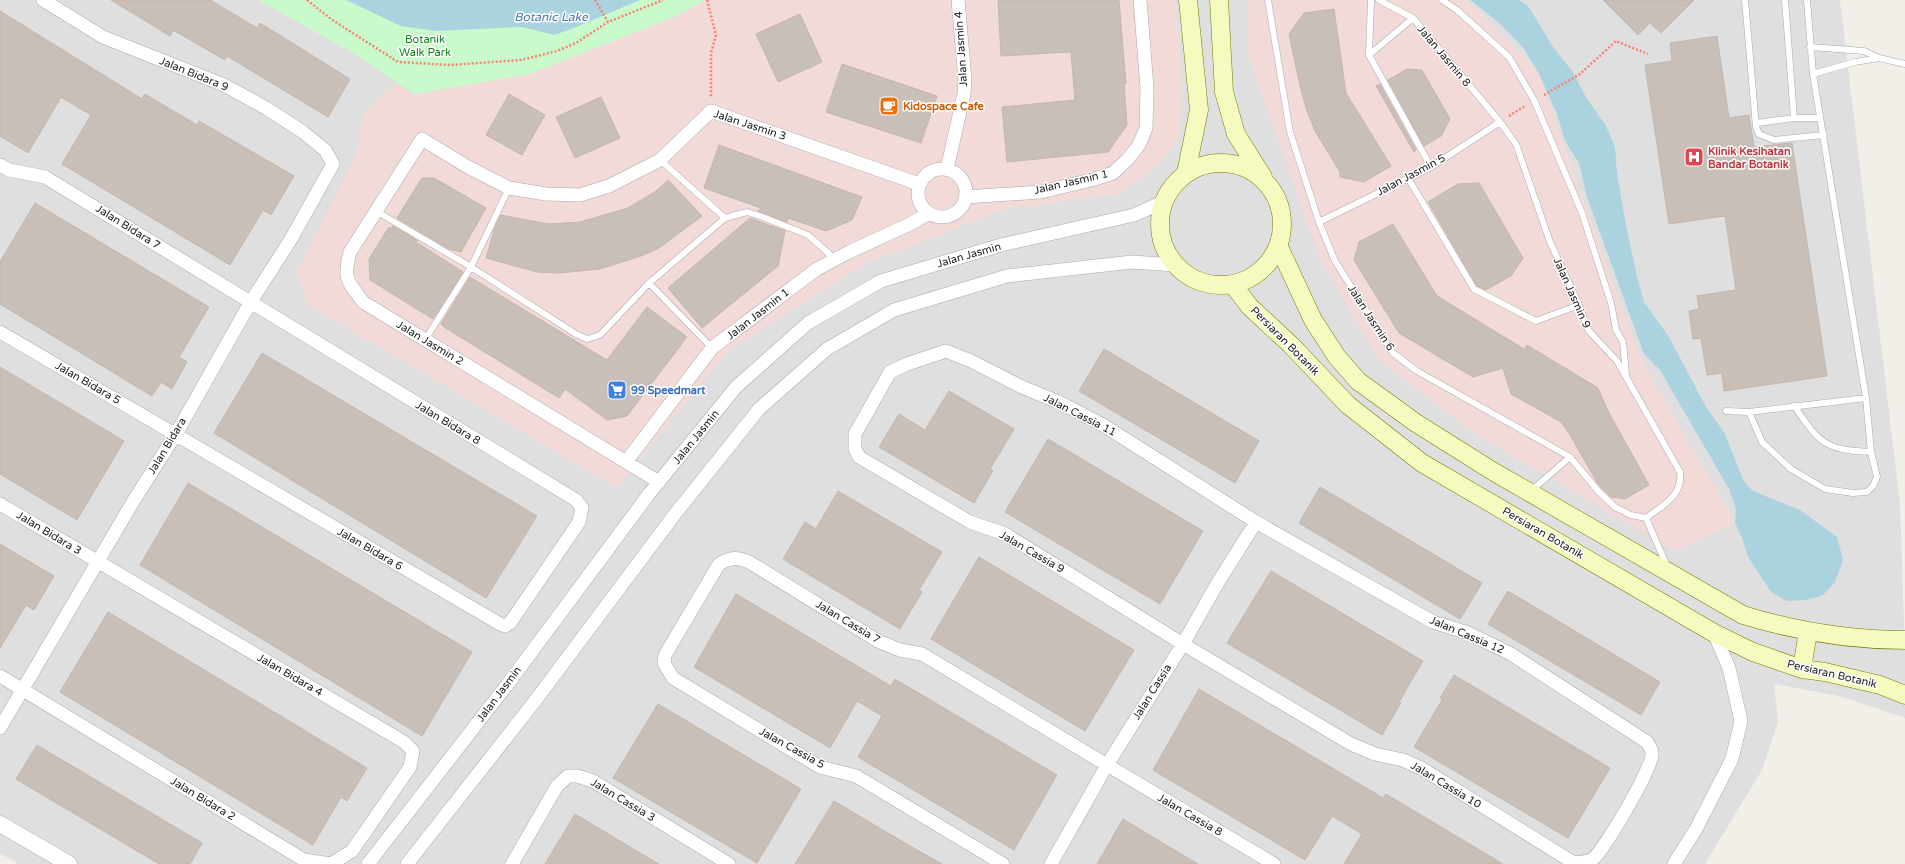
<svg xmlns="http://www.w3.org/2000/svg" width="1905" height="864" font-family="'Varela Round',sans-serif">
<rect width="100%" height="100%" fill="#f2efe9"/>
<path fill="#e0dfdf" d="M0,0H1840L1900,504L1905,651V718L1839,696L1774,684L1778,722L1762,770L1705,864H18L0,853Z"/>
<path fill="#f2dad9" d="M706,0H1176L1182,88L1179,139L1155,167L1118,194L1002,210L865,264L729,350L617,488L307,304L297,271L355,157L363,114L397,82L414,94L630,34L676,16Z
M1248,0H1467L1538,72L1640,358L1735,523L1674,551L1472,432L1379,360L1320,259L1247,52Z"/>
<path fill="#c8facc" d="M258,0H706L676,16L530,74L414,94L355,54Z"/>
<path fill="#aad3df" d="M346,0H640L574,28L554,35L522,27L436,31L401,26Z
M1470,0H1519L1528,6L1553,47L1572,71L1587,99L1605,124L1615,147L1617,173L1625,220L1637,277L1644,302L1669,337L1706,407L1724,432L1744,482L1753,491L1800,510L1837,537L1843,560L1835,582L1823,595L1807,600L1787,601L1771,592L1748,557L1742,538L1735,523L1736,509L1729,489L1660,370L1644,354L1587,197L1579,163L1565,141L1557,114L1538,72L1524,49L1512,36L1498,22Z"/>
<path fill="#c7bfb8" stroke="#c4b6ab" d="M111,0H210L257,28L260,23L350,79L328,117L227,56L225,60L173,30L170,36Z
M998,0H1119L1126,84H1124L1127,125L1108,152L1007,162L1002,107L1075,100L1071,52L1001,56Z
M1603,0H1694L1661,33L1650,23L1638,35Z
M1334,9L1346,93L1391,166L1364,182L1340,177V172L1315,131L1306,108L1300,86L1289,34L1304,13Z
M0,11L142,99L145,94L197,125L199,121L294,176L271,215L263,210L230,265L62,164L91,115L61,97L28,153L0,136Z
M800,14L822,62L778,82L756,34Z
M1717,36L1729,118L1749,115L1754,147L1792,143L1827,376L1724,391L1722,373L1707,375L1701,338L1693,339L1689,311L1699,309L1697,296L1736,290L1725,216L1669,224L1645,65L1672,61L1670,43Z
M842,64L937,96L921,143L826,112Z
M1407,69L1422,70L1450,119L1441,136L1424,146L1388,80Z
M1380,84L1416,150L1414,152L1376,86Z
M509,94L545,115L522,155L486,135Z
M601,97L620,138L575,158L556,117Z
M719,145L862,197L852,220L826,231L788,218L787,222L758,211L761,208L704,188Z
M422,178H434L486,208L461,252L449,249L397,218Z
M668,180L702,216L659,248L641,256L600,269L559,273L537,272L486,258L495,227L501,215L548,224L580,222L628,208L656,191Z
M1479,183L1523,258L1512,275L1486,290L1477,286L1428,202L1458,184Z
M35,203L209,307L179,357L187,362L172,389L161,382L152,396L0,304V262Z
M750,218L785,231L778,266L702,328L668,288Z
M1393,224L1437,296L1524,349L1527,345L1598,388L1608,411L1649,485L1625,499L1611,497L1598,484L1569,433L1561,422L1511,394L1503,368L1473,377L1399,333L1354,260L1359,242Z
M393,226L418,241L413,240L463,272L433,319L370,280L369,259L389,227L391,229Z
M470,277L607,360L647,307L687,337L627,416L607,420L565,389L559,398L444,327L441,324Z
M1104,349L1259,441L1235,483L1079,391Z
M262,353L537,516L486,598L214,433Z
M0,367L124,441L77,520L0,474Z
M949,391L1014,429L990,469L993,471L974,503L879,447L899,414L925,430Z
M1048,439L1203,531L1160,604L1005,512Z
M188,483L472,652L422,736L140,565Z
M1320,487L1482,583L1460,619L1299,523Z
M838,491L942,552L919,590L922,592L900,629L783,559L805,522L816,529Z
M0,544L54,576L34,610L26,605L0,648Z
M979,557L1134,650L1085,731L931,639Z
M1271,571L1423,661L1399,702L1401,703L1382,735L1227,643Z
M1508,591L1660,682L1641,715L1488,624Z
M736,594L891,686L895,679L1057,775L1014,850L858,757L882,716L857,701L830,748L694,667Z
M108,612L367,768L347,801L341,797L313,845L60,692Z
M1454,675L1610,768L1568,838L1414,747L1442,700L1440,698Z
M1199,689L1383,798L1386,794L1503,864H1344L1362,834L1332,816L1305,860L1153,770Z
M658,704L801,789L757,863L613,778Z
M37,745L202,843L190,864H159L16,779Z
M834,801L910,846L942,864H795Z
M575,814L640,853L659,864H545Z
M1123,819L1161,842L1198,864H1097Z"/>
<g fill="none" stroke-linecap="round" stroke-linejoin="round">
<defs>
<path id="service" d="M1268,0L1290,132L1319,222L1335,261L1393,353L1417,371L1570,457L1599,492L1615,507L1631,515L1646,518C1663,505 1683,496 1680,472L1617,361L1588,330L1579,305L1550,242L1516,144L1500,122L1413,18L1379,0
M1371,0L1369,55L1431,167
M1442,0L1457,10L1509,57L1534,100L1582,213L1611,303L1616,330L1623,342L1626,374
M1745,0L1756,127L1759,134L1774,140L1824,135
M1785,0L1794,118
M1807,0L1813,74L1866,398L1749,412L1762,442L1791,469L1825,489L1853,493L1867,492L1873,486L1877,477L1871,452
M1810,47L1864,51L1879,58L1905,64
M1369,55L1413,18
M1813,74L1855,62L1879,58
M1757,123L1794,118H1820
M660,160L725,218
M1408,178L1474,289L1536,321L1579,305
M376,211L471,267L576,334L587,339L600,335L649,283L725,218L747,212L760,216L808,235L835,259
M1319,222L1431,167L1500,122
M649,283L712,348
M425,340L471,267L509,188
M1794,406C1820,443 1824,450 1871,452L1866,398
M1726,411L1749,412
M1531,491L1570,457
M1646,518L1667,566"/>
<path id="minor" d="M0,165L9,170L45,177L576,500L582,508L579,522L510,623L505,626L500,624L0,332
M918 193a24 24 0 1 1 48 0a24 24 0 1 1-48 0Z
M947,169L964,94L965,80L958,0
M965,197L1041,192L1095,179L1113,173L1127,160L1139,145L1146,128L1147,88L1140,0
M946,351L971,361L1022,387L1061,403L1103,425L1256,522L1433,622L1468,633L1511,654L1647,742C1649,745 1652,750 1652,753C1654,766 1605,848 1594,858C1589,862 1580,862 1574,863L1421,768L1403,760L1375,754L1351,744L1183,644L1005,534L970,522L859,457L855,449V434L890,372L907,364Z
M626,462L712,348L817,269L849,252L910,224L929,213
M659,482L363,302C347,280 343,280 350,252L422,139L468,167L509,188L546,194L580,195L609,186L660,160L711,111L919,184
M0,504L404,742L413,751L410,767L352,851L331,864L304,860L0,676
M0,728L134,500L176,434L250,303L291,239L333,164L325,150L303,132L266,108L224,85L103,37L43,0
M368,864L510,681L649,494L736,387L808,323L881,281L1001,245L1134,215L1163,202
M407,864L535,701L675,514L759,409L827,349L894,310L1007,276L1132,262L1175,265
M512,864L557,786L568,776H577L593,781L729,864
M1003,864L856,776L820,767L673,678L664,663L665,655L719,564C731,557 737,557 749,562L878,641L900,650L922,654L1107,765L1274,864
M1051,864L1107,765L1183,644L1217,584L1256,522
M1674,864L1696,829L1732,759L1741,721L1729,668L1714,633"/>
<path id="tertiary" d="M0,824L69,864"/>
<path id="secondary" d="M1219,0L1224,92L1236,134L1263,177
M1160 224a61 61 0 1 1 122 0a61 61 0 1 1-122 0Z
M1186,173L1199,110L1188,0
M1279,247L1313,320L1337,357L1358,381L1416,423L1494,472L1743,615C1795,631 1850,640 1905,640
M1233,285L1250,307L1291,345L1348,405L1422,463L1714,633L1753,652L1802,669L1825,672L1880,685L1905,695
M1802,669L1808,631"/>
</defs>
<use href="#service" stroke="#a9a9a9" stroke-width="7"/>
<use href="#minor" stroke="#a9a9a9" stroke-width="14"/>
<use href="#tertiary" stroke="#a9a9a9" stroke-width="17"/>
<use href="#secondary" stroke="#707d05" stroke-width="19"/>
<path stroke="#fa8072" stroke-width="2.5" stroke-dasharray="2 2" stroke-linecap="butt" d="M307,0L331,19L398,62L450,65L521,60L557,51L576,43L608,22L663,0
M595,0L608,22
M707,0L716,35L711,53V97
M1544,95L1580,74L1616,41L1648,54
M1509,116L1525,106"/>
<use href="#service" stroke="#fff" stroke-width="6"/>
<use href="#minor" stroke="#fff" stroke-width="13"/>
<use href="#tertiary" stroke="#fff" stroke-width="16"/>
<use href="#secondary" stroke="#f7fabf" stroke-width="18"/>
</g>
<defs>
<symbol id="cafe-square" viewBox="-11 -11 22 22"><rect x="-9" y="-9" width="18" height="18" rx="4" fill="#e8710a" stroke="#fff"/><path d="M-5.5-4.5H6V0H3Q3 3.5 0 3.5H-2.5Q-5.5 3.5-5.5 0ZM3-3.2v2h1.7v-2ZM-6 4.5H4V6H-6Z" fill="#fff"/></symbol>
<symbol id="hospital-square" viewBox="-11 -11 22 22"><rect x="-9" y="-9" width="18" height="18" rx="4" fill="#e0444e" stroke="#fff"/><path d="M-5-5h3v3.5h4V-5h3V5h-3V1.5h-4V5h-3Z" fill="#fff"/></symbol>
<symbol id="supermarket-square" viewBox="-11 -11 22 22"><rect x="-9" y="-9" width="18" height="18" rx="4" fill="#3f7fe0" stroke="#fff"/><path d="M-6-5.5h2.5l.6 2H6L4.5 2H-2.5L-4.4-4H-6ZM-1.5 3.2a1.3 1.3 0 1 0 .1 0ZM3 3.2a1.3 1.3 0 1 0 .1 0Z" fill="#fff"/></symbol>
</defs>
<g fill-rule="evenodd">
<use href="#cafe-square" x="878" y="95" width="22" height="22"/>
<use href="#hospital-square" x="1683" y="146" width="22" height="22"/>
<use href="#supermarket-square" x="606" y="379" width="22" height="22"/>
</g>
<g text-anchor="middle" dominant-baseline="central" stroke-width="3" stroke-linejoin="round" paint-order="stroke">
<g font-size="11" fill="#0c8416" stroke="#fff">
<text x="425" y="39">Botanik<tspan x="425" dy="13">Walk Park</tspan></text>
</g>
<g font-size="11" fill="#222" stroke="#fff">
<text transform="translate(961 49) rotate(-94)">Jalan Jasmin 4</text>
<text transform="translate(1444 56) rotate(50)">Jalan Jasmin 8</text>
<text transform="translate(194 74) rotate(22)">Jalan Bidara 9</text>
<text transform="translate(750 125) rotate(18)">Jalan Jasmin 3</text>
<text transform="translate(1411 175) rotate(-28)">Jalan Jasmin 5</text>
<text transform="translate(1071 182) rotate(-13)">Jalan Jasmin 1</text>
<text transform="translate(128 227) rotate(32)">Jalan Bidara 7</text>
<text transform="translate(969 255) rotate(-16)">Jalan Jasmin</text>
<text transform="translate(1572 293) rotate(66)">Jalan Jasmin 9</text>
<text transform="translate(758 314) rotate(-38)">Jalan Jasmin 1</text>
<text transform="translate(1371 318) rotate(57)">Jalan Jasmin 6</text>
<text transform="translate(1285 341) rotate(45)">Persiaran Botanik</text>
<text transform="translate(430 343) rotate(31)">Jalan Jasmin 2</text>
<text transform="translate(88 383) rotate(30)">Jalan Bidara 5</text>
<text transform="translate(1080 415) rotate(27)">Jalan Cassia 11</text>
<text transform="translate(448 423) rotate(31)">Jalan Bidara 8</text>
<text transform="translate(696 437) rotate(-51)">Jalan Jasmin</text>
<text transform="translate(167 446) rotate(-59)">Jalan Bidara</text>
<text transform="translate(49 533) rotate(31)">Jalan Bidara 3</text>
<text transform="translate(1543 533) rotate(30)">Persiaran Botanik</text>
<text transform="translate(370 549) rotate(30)">Jalan Bidara 6</text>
<text transform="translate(1032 552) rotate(30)">Jalan Cassia 9</text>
<text transform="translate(848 622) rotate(31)">Jalan Cassia 7</text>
<text transform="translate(1467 635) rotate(23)">Jalan Cassia 12</text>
<text transform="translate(1832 674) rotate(13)">Persiaran Botanik</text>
<text transform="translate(290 675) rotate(30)">Jalan Bidara 4</text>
<text transform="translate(1152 692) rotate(-58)">Jalan Cassia</text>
<text transform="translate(499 694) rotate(-53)">Jalan Jasmin</text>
<text transform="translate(792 748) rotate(29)">Jalan Cassia 5</text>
<text transform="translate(1446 785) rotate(31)">Jalan Cassia 10</text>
<text transform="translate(203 799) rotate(31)">Jalan Bidara 2</text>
<text transform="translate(623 800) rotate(31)">Jalan Cassia 3</text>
<text transform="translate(1190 815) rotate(30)">Jalan Cassia 8</text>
</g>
<g font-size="11" font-weight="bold" fill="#c56008" stroke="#fff" text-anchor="start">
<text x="903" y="106">Kidospace Cafe</text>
</g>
<g font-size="11" font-weight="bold" fill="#be3a42" stroke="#fff" text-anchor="start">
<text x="1708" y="151">Klinik Kesihatan<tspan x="1708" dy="13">Bandar Botanik</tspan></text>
</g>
<g font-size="11" font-weight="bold" fill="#366cbe" stroke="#fff" text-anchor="start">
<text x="631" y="390">99 Speedmart</text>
</g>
<g font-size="12" font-style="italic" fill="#4a7aab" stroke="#fff">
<text x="551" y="17">Botanic Lake</text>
</g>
</g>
</svg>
